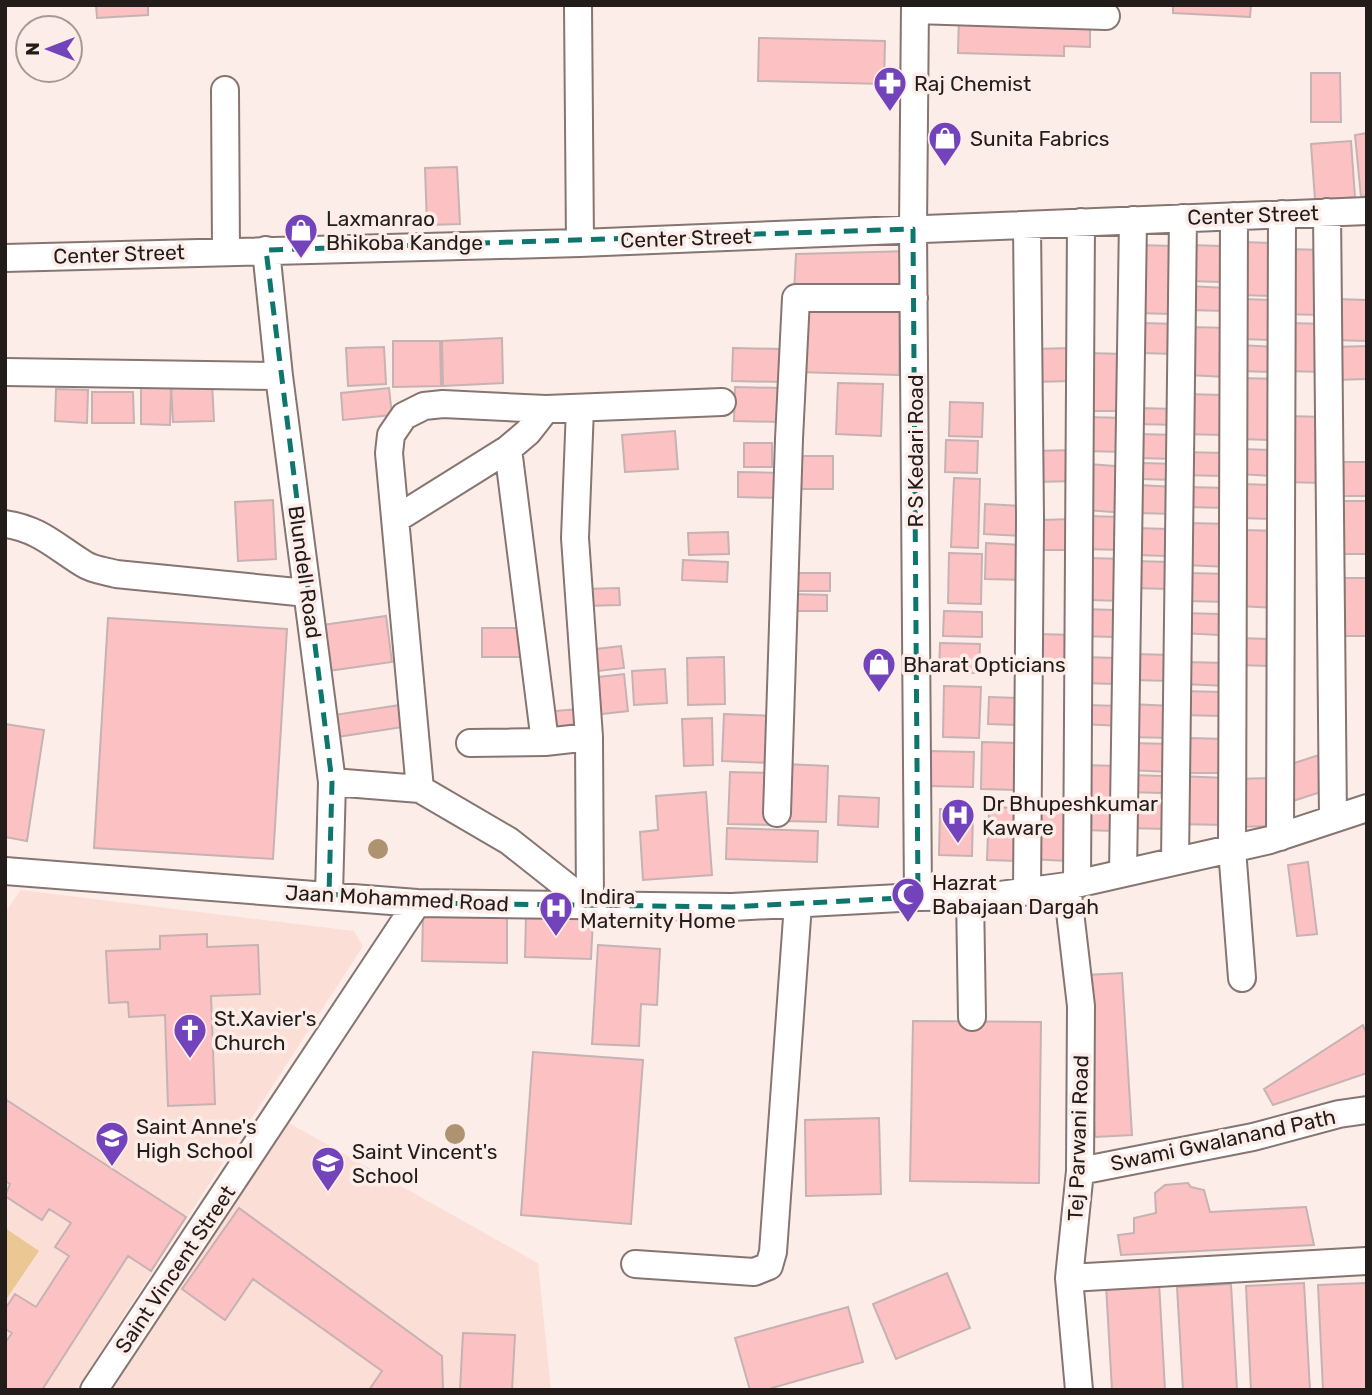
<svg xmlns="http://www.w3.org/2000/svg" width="1372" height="1395" font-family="Rubik,sans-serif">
<rect width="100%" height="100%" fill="#fdede8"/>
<path fill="#fbdfd7" d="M21,890L354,931L363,946L76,1390H5V912Z
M289,1123L538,1263L551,1390H110Z"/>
<path fill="#ebc794" d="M5,1228L39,1251L5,1301Z"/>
<path fill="#fcc2c3" stroke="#c6b2b2" stroke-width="2" d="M96,5H148V15L97,18Z
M1173,5H1251L1250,17L1173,13Z
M959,14L1090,19V47L1064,46V56L958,53Z
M759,38L885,41L884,84L758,81Z
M1311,73H1340L1341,122H1311Z
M1367,133V196L1361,197L1355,135Z
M1351,141L1355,197L1315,200L1311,144Z
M457,167L460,224L427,225L425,168Z
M1242,242L1274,243L1273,296L1241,295Z
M1138,245L1173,246L1171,314L1136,313Z
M1188,245L1223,246L1222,282L1187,281Z
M1285,249L1324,250L1322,315L1282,314Z
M911,251L909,289L794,293L796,254Z
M1187,286L1227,288L1226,311L1186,310Z
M1243,299L1276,300L1274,340L1241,339Z
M1335,299L1367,300V341L1333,340Z
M799,307L900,310L899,375L797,372Z
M1141,323L1177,324L1176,354L1140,353Z
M1287,323L1327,324L1325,372L1285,371Z
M1189,327L1228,328L1227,377L1187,375Z
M502,338L503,383L443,386L442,341Z
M393,341H440L441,386L393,387Z
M1239,345L1277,347L1276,372L1238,371Z
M1367,346V379L1334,380V347Z
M384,347L386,384L348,386L346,348Z
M733,348L782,349L781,382L732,381Z
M1073,348V381L1033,382L1032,349Z
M1085,353L1127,354V411H1084Z
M1237,378L1279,379L1277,440L1236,439Z
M212,383L214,421L173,422L171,384Z
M838,383L883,384L881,436L836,434Z
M141,385L171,386L170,425L141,424Z
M735,387L781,388L780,422L734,421Z
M389,388L392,415L343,420L341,393Z
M56,389L88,390L87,423L55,421Z
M92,392H133L134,423H92Z
M1184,394L1223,395L1222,435L1182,434Z
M950,402L983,403L982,437L949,436Z
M1136,408L1178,409L1177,425L1136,424Z
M1286,416L1325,417L1323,483L1283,482Z
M1085,417L1128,418L1127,452L1083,451Z
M675,431L678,469L625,472L622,435Z
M1139,434L1175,435L1174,459L1138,458Z
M946,440L978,441L977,473L945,472Z
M744,443H772V467H744Z
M1240,449L1274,450L1273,476L1240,474Z
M1077,450L1078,481L1032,482V451Z
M1182,452L1224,453L1223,476L1182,475Z
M791,456H833V489H791Z
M1337,462H1367V496H1337Z
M1141,463L1177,464V480L1140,479Z
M1088,464L1128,467L1126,513L1086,510Z
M738,472L780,473L779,498L738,497Z
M954,478L980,479L978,548L951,547Z
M1241,484L1276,485L1274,519L1240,518Z
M1138,485L1175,487L1174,514L1137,513Z
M1187,487L1227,488L1226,508L1187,507Z
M273,500L276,559L238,561L235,502Z
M1333,501H1367V554H1333Z
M985,504L1024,506L1023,536L984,534Z
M1083,516L1123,517V550L1082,549Z
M1073,519V550H1042L1041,520Z
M1186,523L1231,524L1229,567L1185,565Z
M1134,528L1168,529V556L1134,555Z
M1241,530L1278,531L1276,608L1239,606Z
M728,532L729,554L689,555L688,533Z
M986,543L1025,545L1023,580L985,579Z
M949,553L982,554L981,604L948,603Z
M1087,558L1127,559L1126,601L1086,600Z
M683,560L728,562L727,582L682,580Z
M1133,561L1170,562L1169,589L1132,588Z
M789,573H830V591H789Z
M1188,573L1228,574L1227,602L1187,601Z
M1336,578H1367V636H1336Z
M619,588L620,605L583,606L582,589Z
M790,594L827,595V611H790Z
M1082,609L1114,610L1113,637L1081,636Z
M944,611L982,612V637L943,636Z
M1181,613L1220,614L1219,635L1181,633Z
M386,616L392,662L328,671L322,625Z
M108,618L287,629L273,859L94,848Z
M482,628H525L524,657H482Z
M1037,634L1075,635L1074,668L1036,667Z
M1237,638L1269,639V666L1237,665Z
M940,643L980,644L979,673L939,672Z
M621,646L624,668L590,672L588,650Z
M1133,654L1173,655V681L1132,680Z
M724,657L725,704L688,705L687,658Z
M1082,657L1117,658L1116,684L1081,683Z
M1183,662L1228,663V686L1182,684Z
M665,669L667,703L634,705L632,671Z
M624,674L628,711L594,715L590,678Z
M944,686L981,687L979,738L943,737Z
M1181,691L1223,692V716L1180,715Z
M989,697L1021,698L1020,725L988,724Z
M1129,704L1173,706L1172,738L1128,737Z
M400,705L403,727L337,737L334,715Z
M1082,705L1123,706L1122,726L1081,724Z
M578,709L579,727L546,730L544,712Z
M724,714L774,716L772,763L722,761Z
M712,718L713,765L684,766L682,719Z
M5,724L44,730L27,841L5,837Z
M1190,738L1224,739L1223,773H1189Z
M982,742L1019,743L1018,790L981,789Z
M1130,743L1171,744L1170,772L1129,770Z
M929,751L974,752L973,787L928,786Z
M1319,755L1330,789L1293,801L1282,767Z
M785,764L828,766L826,822L783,821Z
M1082,765L1118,766L1116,831L1081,830Z
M730,772L772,773L770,825L728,824Z
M1129,775L1163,776L1162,793L1128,792Z
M1178,776L1226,778L1225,825L1177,824Z
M1271,778L1272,826L1236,827L1235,779Z
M706,792L712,875L643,880L640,832L658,830L656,796Z
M839,796L879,798L878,827L838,825Z
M1128,801L1166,802L1165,829L1127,828Z
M1032,802L1069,803L1067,861L1030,859Z
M989,807L1021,808L1019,861L987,860Z
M940,809L973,810L972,856L939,855Z
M727,828L818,831L817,862L726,859Z
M1308,862L1317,934L1297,936L1288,865Z
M423,915L507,917V963L422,961Z
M526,916L593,918L591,959L525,957Z
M207,934V947L258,945L260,994L211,996L215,1104L168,1106L165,1015L129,1017L128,1002L109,1003L106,951L160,949V936Z
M598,945L660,949L657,1005L641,1004L639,1046L592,1044Z
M1122,973L1132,1135L1095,1137L1086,975Z
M913,1021L1041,1022L1039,1183L910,1181Z
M1363,1025L1367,1035V1073L1273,1105L1264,1089Z
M533,1052L643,1060L631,1224L521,1215Z
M5,1099L186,1217L151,1271L128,1256L42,1390H5V1343L12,1333L5,1329V1309L15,1294L36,1307L69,1256L55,1247L71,1223L49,1209L42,1220L5,1196L10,1184L5,1181Z
M879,1118L881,1194L806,1196L805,1120Z
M1188,1183L1191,1187L1204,1190L1210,1212L1306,1207L1314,1245L1121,1255L1118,1235L1134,1233V1218L1156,1213L1155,1193L1165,1185Z
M239,1208L442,1356L443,1390H369L382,1371L253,1279L225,1320L182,1289Z
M947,1273L970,1328L896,1359L873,1304Z
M1159,1282L1165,1390H1112L1106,1285Z
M1304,1283L1310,1390H1251L1246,1286Z
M1367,1283V1390H1323L1318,1285Z
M1231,1284L1237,1390H1183L1177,1287Z
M848,1307L863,1362L765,1390H750L735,1338Z
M463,1333L515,1335L512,1390H460Z"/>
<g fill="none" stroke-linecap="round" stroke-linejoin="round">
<defs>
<path id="minor" d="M578,5L580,243
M915,5L913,229L918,897
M915,10L1106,16
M225,90L226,251
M1327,212L1333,819
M1234,216L1232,849L1242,978
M266,250L279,376L332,782L329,894
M5,258L580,243L1367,211
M5,372L279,376
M580,408L575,538L589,737L590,905
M508,449L545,742
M396,519L508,449L528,432L546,409
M5,524C40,529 56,547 84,564C93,570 106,571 116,574L307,593
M470,743L545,742L589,737
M332,782L420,789L509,841L590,905
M420,789L389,453L391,435L404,416L424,406L443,404L546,409L722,402
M777,813L789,439L796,298H914
M1280,837L1282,214
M1175,861L1183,218
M5,871L417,903L732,907L918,897L992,896L1067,886L1270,840L1367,808
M1123,873L1133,220
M1077,883L1081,222
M1067,886L1081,1006L1080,1171L1069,1278L1079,1390
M1027,891L1030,518L1027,225
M970,897L972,1017
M1080,1171L1253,1137L1339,1114L1367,1110
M635,1264L754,1272L769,1266L773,1252L798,904
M1069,1278L1366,1261
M94,1390L417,903"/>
</defs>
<use href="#minor" stroke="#867570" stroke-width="30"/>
<use href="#minor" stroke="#fff" stroke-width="26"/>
</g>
<g fill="#ad9370">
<circle cx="378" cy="849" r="10"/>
<circle cx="455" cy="1134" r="10"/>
</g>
<path fill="none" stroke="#0f766e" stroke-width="5" stroke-dasharray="14 9" stroke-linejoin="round" d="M913,229L918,897L732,907L417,903L329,894L332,782L266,250Z"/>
<defs>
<symbol id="pharmacy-pin" viewBox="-11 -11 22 30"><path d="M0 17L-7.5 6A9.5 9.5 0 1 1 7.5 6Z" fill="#7243bb" stroke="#fdede8"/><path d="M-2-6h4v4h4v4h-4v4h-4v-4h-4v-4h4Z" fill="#fff"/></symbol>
<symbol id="shop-pin" viewBox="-11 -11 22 30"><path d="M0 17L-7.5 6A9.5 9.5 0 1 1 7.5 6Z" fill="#7243bb" stroke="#fdede8"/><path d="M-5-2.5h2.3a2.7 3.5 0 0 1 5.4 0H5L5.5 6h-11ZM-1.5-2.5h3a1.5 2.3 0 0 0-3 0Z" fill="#fff"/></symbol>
<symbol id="hospital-pin" viewBox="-11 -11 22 30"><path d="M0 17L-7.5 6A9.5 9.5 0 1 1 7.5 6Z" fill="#7243bb" stroke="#fdede8"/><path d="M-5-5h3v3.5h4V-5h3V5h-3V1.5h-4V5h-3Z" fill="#fff"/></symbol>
<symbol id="mosque-pin" viewBox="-11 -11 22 30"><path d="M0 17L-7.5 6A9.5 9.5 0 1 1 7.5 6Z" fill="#7243bb" stroke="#fdede8"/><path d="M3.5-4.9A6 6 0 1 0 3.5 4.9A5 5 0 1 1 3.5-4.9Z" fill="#fff"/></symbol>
<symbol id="church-pin" viewBox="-11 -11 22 30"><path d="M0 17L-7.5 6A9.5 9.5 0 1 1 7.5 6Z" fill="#7243bb" stroke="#fdede8"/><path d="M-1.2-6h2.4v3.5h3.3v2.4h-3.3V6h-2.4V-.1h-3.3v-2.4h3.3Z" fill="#fff"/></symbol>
<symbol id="school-pin" viewBox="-11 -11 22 30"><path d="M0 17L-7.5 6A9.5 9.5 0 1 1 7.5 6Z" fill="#7243bb" stroke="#fdede8"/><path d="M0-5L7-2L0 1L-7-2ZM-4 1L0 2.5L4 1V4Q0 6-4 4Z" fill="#fff"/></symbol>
</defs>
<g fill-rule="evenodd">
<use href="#pharmacy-pin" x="871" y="64" width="38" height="52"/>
<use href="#shop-pin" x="926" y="119" width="38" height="52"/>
<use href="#shop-pin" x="282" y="211" width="38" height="52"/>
<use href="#shop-pin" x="860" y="645" width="38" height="52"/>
<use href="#hospital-pin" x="939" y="796" width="38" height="52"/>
<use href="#mosque-pin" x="889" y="875" width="38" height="52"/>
<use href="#hospital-pin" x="537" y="889" width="38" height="52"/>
<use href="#church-pin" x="171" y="1011" width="38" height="52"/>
<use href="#school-pin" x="93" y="1119" width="38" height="52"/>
<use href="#school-pin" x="309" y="1144" width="38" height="52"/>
</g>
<g text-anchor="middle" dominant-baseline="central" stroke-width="7" stroke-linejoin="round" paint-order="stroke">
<g font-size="21" fill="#221c1a" stroke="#fdede8" text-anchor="start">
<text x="914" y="83">Raj Chemist</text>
<text x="970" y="138">Sunita Fabrics</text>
<text x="326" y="218">Laxmanrao<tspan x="326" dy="24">Bhikoba Kandge</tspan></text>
<text x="903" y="664">Bharat Opticians</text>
<text x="982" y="803">Dr Bhupeshkumar<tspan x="982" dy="24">Kaware</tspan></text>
<text x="932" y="882">Hazrat<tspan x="932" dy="24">Babajaan Dargah</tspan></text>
<text x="580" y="896">Indira<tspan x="580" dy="24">Maternity Home</tspan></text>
<text x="214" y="1018">St.Xavier's<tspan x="214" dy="24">Church</tspan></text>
<text x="136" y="1126">Saint Anne's<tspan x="136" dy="24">High School</tspan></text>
<text x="352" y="1151">Saint Vincent's<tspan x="352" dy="24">School</tspan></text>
</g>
<g font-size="21" fill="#221c1a" stroke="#fdede8">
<text transform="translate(1253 215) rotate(-2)">Center Street</text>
<text transform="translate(686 238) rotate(-2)">Center Street</text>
<text transform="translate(119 254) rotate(-2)">Center Street</text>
<text transform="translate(915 451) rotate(-90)">R S Kedari Road</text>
<text transform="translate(305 572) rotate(82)">Blundell Road</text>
<text transform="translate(397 898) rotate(3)">Jaan Mohammed Road</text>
<text transform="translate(1078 1138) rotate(-88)">Tej Parwani Road</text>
<text transform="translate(1223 1140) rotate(-12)">Swami Gwalanand Path</text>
<text transform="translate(175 1269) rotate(-56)">Saint Vincent Street</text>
</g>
</g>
<rect width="1372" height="1395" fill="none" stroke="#221c1a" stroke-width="14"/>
<g transform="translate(49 49) rotate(270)"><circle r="33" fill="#fdede8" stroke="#a59996" stroke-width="2"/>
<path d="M0-5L12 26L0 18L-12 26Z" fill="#7243bb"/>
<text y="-10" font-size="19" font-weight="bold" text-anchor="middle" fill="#221c1a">N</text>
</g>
</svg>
